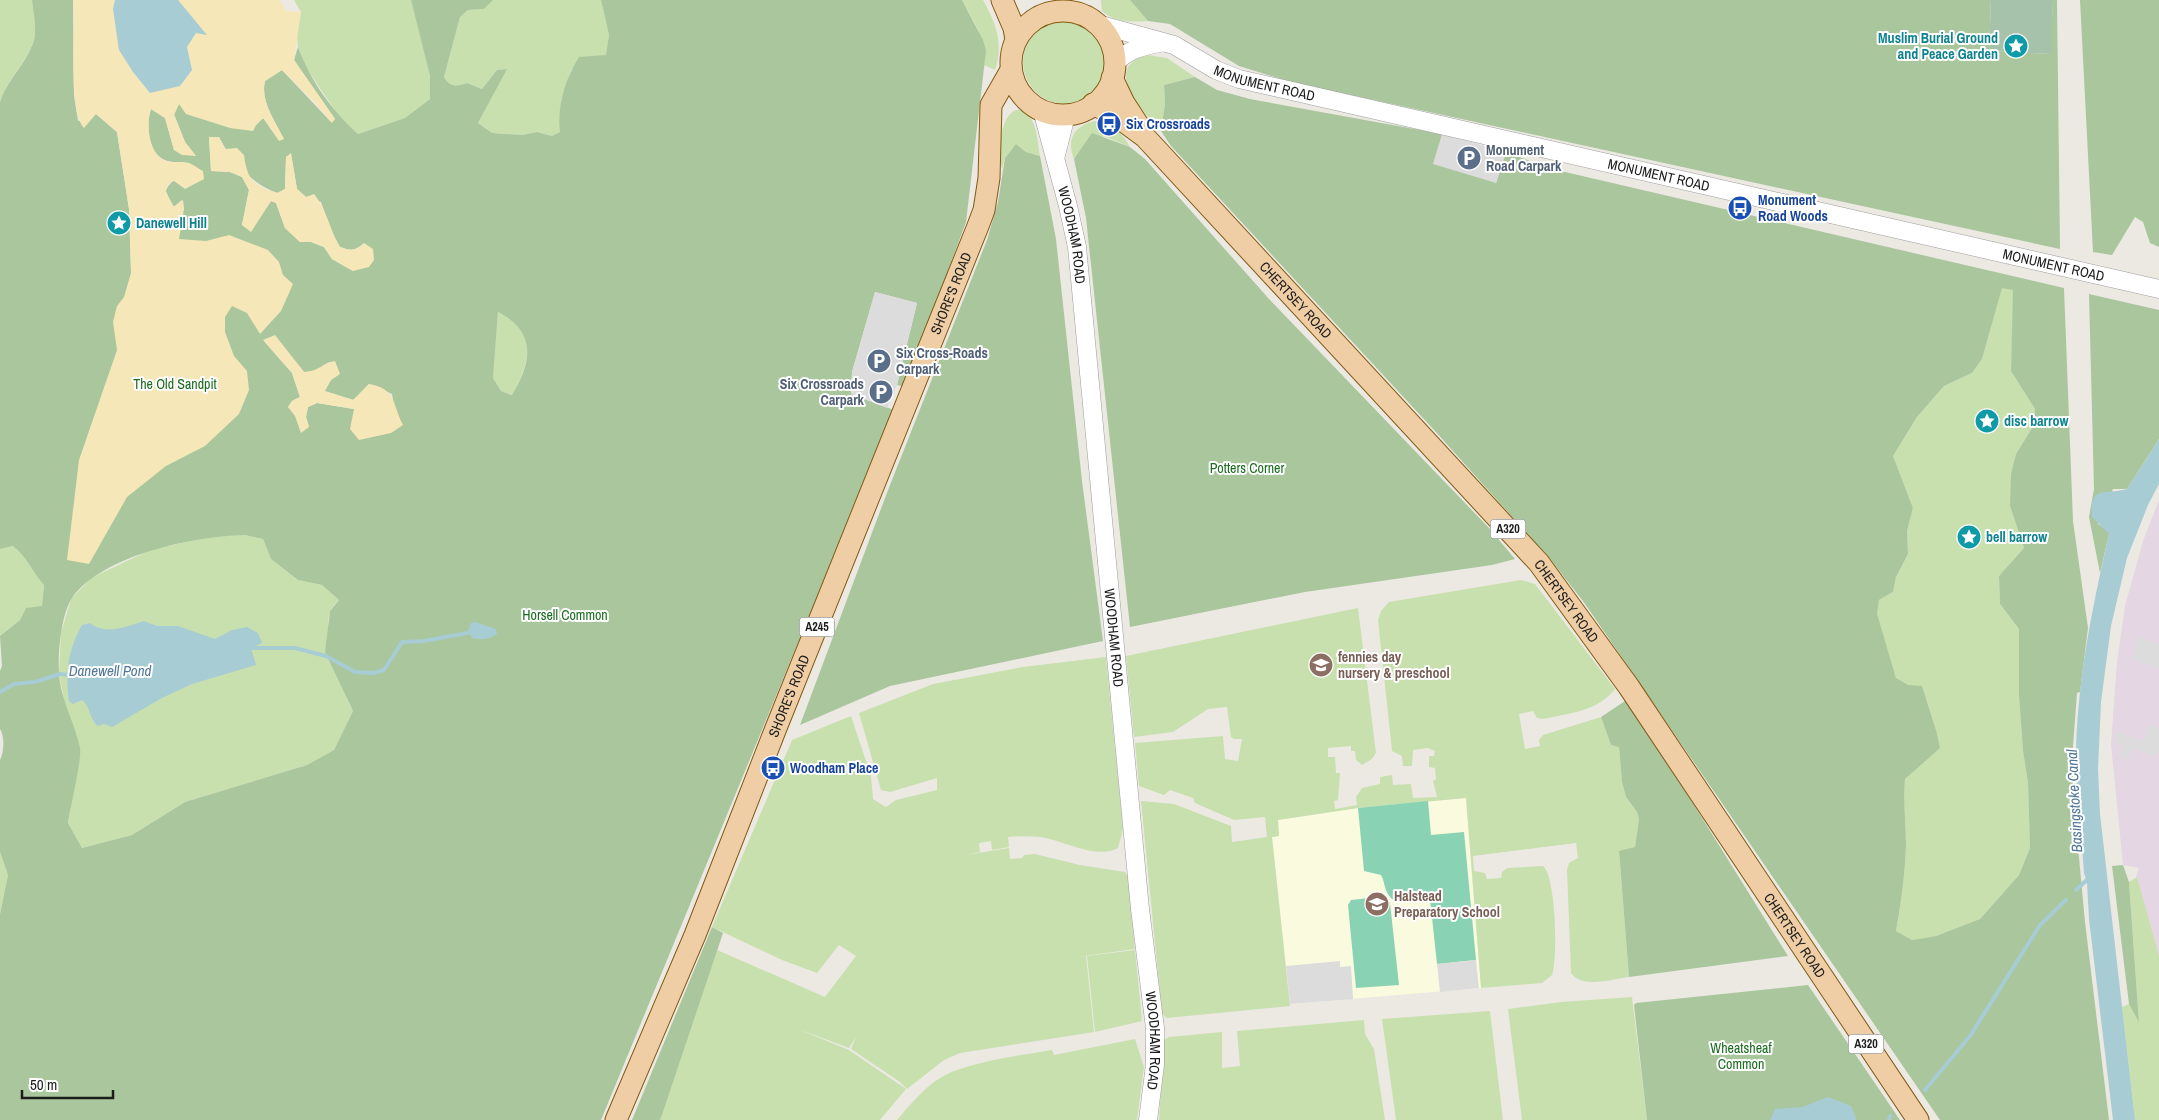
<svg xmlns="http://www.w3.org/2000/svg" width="2159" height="1120" font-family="'Archivo Narrow',sans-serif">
<rect width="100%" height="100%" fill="#ece9e3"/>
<path fill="#e4d6e2" d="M2159,500V956L2136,877L2139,868L2123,865L2111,744L2117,662L2125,606L2143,541Z"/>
<path fill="#fafade" d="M1466,798L1481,988L1290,1004L1272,837L1279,836L1278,820L1358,808Z"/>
<path fill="#c8e0ae" d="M0,0H32C33,11 37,29 34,40C26,63 7,80 0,102Z
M294,0H411L430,76V99L405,118L358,134L340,118L305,66L298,47L297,33L301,12Z
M493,0H601L609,35L606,56L571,70L561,101L560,132L552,136L537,132L522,135L492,133L478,123L506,69L497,70L482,89L467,83C456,87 450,87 444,77L460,17L468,10L484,9Z
M962,0H983C996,23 1004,44 995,70L984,65C987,40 974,22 962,0Z
M1101,0H1130L1148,21C1131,22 1116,23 1102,11Z
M1023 62a42 42 0 1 1 84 0a42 42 0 1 1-84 0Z
M1148,55L1167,58L1195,77L1164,85L1165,104L1161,131C1144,113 1099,67 1148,55Z
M1016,110C1037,109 1037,141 1040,156L1026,152L1016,144L1005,158L1002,169C998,153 999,117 1016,110Z
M1095,121C1110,122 1123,133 1130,147L1104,136L1085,146L1074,159C1066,139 1074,126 1095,121Z
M2002,287L2014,290L2011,371L2035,409L2034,425L2016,454L2010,506L2024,548L1999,576L2000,604L2019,629V696L2023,751L2028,783L2030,848L2019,875L1980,919L1936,936L1912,940L1896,931C1901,904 1905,874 1906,846C1906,823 1903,802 1905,779L1926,759L1936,730L1926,698L1896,678L1876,614L1879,600L1893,592L1896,577L1908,554L1907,531L1913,508L1893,456L1917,417L1944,386L1972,373L1982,359Z
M498,312C539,333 530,361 513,395L501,391L493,378Z
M245,535L263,539L271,559L298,580L322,585L339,600C336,603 331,608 330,612C322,635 342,690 353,711L334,750L307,765L185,802L132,835L82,848L68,823L80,750L66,711L59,673L61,633L71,599L91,578L150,550L214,536Z
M13,546C26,556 32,571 44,584L42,607L26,608L20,620L0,636V549Z
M1521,580L1535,584L1615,689C1597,712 1569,713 1543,719L1537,718L1533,711L1519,714L1525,749L1540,746L1539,740L1543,735L1601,717L1611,745L1619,746L1622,782L1626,797L1637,812L1639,819L1635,847L1619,852L1629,977C1612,979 1582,989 1571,973L1567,870L1569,863L1578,858L1576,843L1473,856L1474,871L1485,873L1487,879L1501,878L1502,872L1507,868L1543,866C1556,876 1558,959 1552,975L1542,983L1481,988L1466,798L1358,808L1278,820L1279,836L1272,837L1290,1006L1167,1018L1162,1014L1141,801L1174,804L1231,826L1232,842L1267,837L1265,817L1234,820L1195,803L1193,798L1170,790L1164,795L1139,786L1135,743L1223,736L1225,759L1238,761L1242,739H1234L1231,737L1227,707L1208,709L1173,732L1134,737L1126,656L1358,608L1376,753L1372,759L1362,765L1356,760L1355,751H1351V746L1328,748V757H1335L1336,773H1340L1338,800L1334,801L1335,809L1357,805L1356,797L1362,788L1380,784V777L1392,775L1393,785L1411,784L1413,798L1437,797L1433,781L1436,779L1435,768L1429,767V756H1434L1435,751L1428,748L1413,750L1412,766H1403L1402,756L1392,751L1378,620L1381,611L1389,602Z
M1106,657L1123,829L1118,848C1096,860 1063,840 1040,837C1030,836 1019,836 1008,837L1009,847L992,850L991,841L979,843L980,852L966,855L1009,848L1010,859L1022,858L1024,855L1035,854L1080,865L1125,872L1128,877L1135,949L1077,957L1086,956L1094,1032L960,1053L944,1060L907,1089L900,1082L851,1049L856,1037L849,1048L798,1029L849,1050L906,1089L880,1120H660L717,950L825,997L856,956L839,945L817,973L782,960L712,927L792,740L851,716L871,776L873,799L886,807L896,800L937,790V778L890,792L881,790L859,713L933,684L1023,667Z
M0,852L8,875L0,914Z
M2137,877L2159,956V1120H2135L2122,1007L2129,1004L2139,1021L2129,882Z
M1135,950L1142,1021L1095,1032L1087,956Z
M1632,997L1647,1120H1522L1508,1009L1561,1002Z
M1490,1011L1503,1120H1396L1382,1019Z
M1364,1020L1365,1034L1374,1049L1385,1120H1159L1164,1040L1169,1037L1222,1032V1068L1240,1066L1237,1031Z
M1135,1039L1144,1067L1137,1120H897C910,1105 924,1087 942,1077C967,1062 1022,1055 1052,1050L1054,1055Z"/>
<path fill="#aac69d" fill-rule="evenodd" d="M32,0H73L74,95L78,121L96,114L117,132L129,209L131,271L184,209L182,200L174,207L165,191C171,181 182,172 189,163C182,162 171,163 165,160C147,153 146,123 151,109L165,118L174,150L196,156L185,142L174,114L179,104L256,125L263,118L284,139C275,121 260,101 265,81L282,70L331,122L335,119L294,60L298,47C310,80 332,111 358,134L405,118L430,99V76L411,0H493L484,9L468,10L460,17L444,77C450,87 456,87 467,83L482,89L497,70L507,69L478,123L492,133L522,135L537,132L552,136L560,132C557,105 565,80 579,57L606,55L609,35L601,0H962L983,40L986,51L966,222L905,387L897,385L917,303L875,292L852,372L851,394L894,410L601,1120H0V914L8,875L0,852V760C4,752 5,737 0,729V671L2,666L0,636L20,620L26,608L42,606L44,585C32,571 26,556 13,546L0,549V102C7,80 27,63 34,40C37,29 33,11 32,0ZM219,137C231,160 252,185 278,193L285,189L286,157L291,154L297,189L306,197L321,202L331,231L340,247C351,251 355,251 364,243L353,271L332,259L324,247L311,242H300L285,228L276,203L271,201L251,231L242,225L249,190L242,177L230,172L211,171L209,138ZM498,312C537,332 532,362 512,395L501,391L493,378ZM275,336L304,372L316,371L329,362L339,374L331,380L324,391L354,400L369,384L392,394L395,411L354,409L317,403L308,407L306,417L309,427L288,407L292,401L300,397L292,373L264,341ZM245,535L263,539L271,559L298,580L322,585L339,600L330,611L325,652L353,711L334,750L307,765L185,802L132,835L82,848L68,823C70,809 82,759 80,748C75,723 60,699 59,672C58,652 61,615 72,598C102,555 195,536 245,535Z
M1130,0H1991L1989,51L2050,54L2053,0H2057L2060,249L1291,82L1239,66L1170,24L1148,21Z
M2080,0H2159V247L2150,243L2143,222L2135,217L2112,255L2093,252Z
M1195,77L1217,90L1250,99L1442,134L1496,183L1506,152L1548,168L2064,288L2073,521L2088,628L2080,692L2077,693L2072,759L2075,815L2085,922L2109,1120H1940L1583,601L1550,559L1435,431L1171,146L1161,131L1165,104L1164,85ZM2002,288L2013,290L2011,371L2035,409L2034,425L2016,454L2011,474L2010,506L2024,548L1999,576L2000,604L2019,629V696L2023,751L2028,783L2030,848L2019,875L1980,919L1936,936L1912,940L1896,931C1901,904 1905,874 1906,846C1906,823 1903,802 1905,779L1940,748L1936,730L1922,686L1908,685L1896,678L1877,614L1879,600L1893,592L1896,577L1908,554L1907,531L1913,508L1893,456L1917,417L1944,386L1972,373L1982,359Z
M1092,133L1130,147L1145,159L1269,299L1489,528L1515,559L1492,565L1305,592L1130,627L1086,218L1074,159Z
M1016,144L1026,152L1040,156L1056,239L1082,481L1103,641L890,686L800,725L888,490L987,240L998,202L1005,158Z
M2089,294L2159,310V439L2127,489H2113L2098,524L2109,531V534L2100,573L2089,517L2094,489Z
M1628,699L1788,956L1629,977L1619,851L1635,847L1639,819L1637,812L1626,797L1622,782L1619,747L1611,745L1601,717Z
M2123,865L2129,882L2139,1022L2129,1004L2112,866Z
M712,927L723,933L662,1115L660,1120H632Z
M1808,985L1900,1120H1647L1634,1005L1636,1003Z"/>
<path fill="#f5e7b8" d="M73,0H280L286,11L301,12L294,60L335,119L332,123L314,102L282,70L265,81C260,101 275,121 284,139L279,141L263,118L256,125L253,131L230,128L186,114L179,104L174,115L185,142L196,156L182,155L174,150L165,118L151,109C146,123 148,154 166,161C173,163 182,161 189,163C194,165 199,169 203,171L204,179L185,189L174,181L169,183L166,191L173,207L183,200L184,209L179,239L206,241L229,235L268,250L279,262L283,275L293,284L281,311L260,334L247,313L232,306L225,317V332L234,356L247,371L249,390L239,414L205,446L166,466L127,497L89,564L67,560L79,460L117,350L113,322L117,306L124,297L131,273L129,209L117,132L96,114L84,128C67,110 76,29 73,0Z
M209,137H219L225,149L237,148L244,155C247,179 253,186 277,193L285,189L286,157L291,153L297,189L306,197L314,194C327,209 330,231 340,247C351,251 355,251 364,243L373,249L374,260L369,267L353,271L332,259L324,247L311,242H300L285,228L276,203L271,201L251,232L242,225L249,190L242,177L230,172L211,171Z
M275,335L304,372C320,371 322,363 335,361L340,374L331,380L325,391L353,400L369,384C397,389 392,404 403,425L391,433L359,440L350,429L354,409L317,403L308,407L306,417L309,427L301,433L295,416L288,407L292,401L300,397L292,373L263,340Z"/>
<path fill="#a7c2aa" d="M1991,0H2053L2051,54L1989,51Z"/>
<path fill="#8ad2b4" d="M1428,801L1431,835L1464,832L1476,960L1437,964L1430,899L1437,898V895C1422,895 1395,914 1386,890C1384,885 1384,880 1381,875L1364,871L1358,808Z
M1369,898H1380L1390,903L1399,985L1356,988L1348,905L1351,900Z"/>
<path fill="#dcdcdc" d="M1442,134L1506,152L1496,183L1433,164Z
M875,292L917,303L897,385L887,408L851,394L852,372Z
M2138,637L2159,644V669L2131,659Z
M2149,725L2159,728V751H2157L2155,756L2132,749L2127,760L2119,757L2123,745L2115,742L2116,732L2143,741Z
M1476,960L1479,988L1440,992L1437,964Z
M1340,961V967L1351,966L1353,999L1290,1004L1286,966Z"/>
<path fill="#a8ccd4" d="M115,0H178L207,35L196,33L187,47L192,70L180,86L150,93L133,72L119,50L113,9Z
M2159,439V484L2148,505L2127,558L2111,626L2101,702L2098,769L2100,814L2135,1120H2113L2089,919L2087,883L2084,873C2082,836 2076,800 2076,763C2076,685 2092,609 2109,534L2092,517C2089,484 2106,495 2127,489Z
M144,621L157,626H178L215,639L232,630L247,627L258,633L262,643L251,648L256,665L192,684L162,698L112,727L104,724L98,726C89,719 91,707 82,700L73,704L69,701C65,674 68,649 82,625L90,623C106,636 127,626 144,621Z
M475,622L496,629L497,634C489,640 481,640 472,638L468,631L471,623Z
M1828,1097L1851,1106L1857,1120H1770L1775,1109L1803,1107Z"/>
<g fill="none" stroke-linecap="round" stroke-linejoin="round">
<path stroke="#a8ccd4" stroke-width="4" d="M247,648H295L326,656L355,672L374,673L384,670L402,642L424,641L467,633
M0,692L14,684L35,682L60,674L68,675
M2076,890L2089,878
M1925,1090L1970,1036L2040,925L2066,900
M1889,1120L1890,1116"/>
<defs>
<g id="minor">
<path id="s1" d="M1097,24L1174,45L1216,70L1239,79L2159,289"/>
<path d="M1114,64C1127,50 1142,46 1160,43"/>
<path id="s2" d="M1042,110L1068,206L1077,247L1140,909L1155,1028V1065L1148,1120"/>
<path d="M1056,155L1066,115"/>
</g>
<g id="major">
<path d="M1002,0L1014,28L1016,40"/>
<circle cx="1063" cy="63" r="52"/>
<path d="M1112,78L1124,103L1139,126"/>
<path id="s3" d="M1093,104L1115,115L1145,137L1539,563L1629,687L1918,1120"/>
<path id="s4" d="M616,1120L695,935L776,728L978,226L984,210L989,178L991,105L1011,70"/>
</g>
</defs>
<use href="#minor" stroke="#9d9d9d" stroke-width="19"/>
<use href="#major" stroke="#825a12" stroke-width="23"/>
<use href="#minor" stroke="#fff" stroke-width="18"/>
<use href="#major" stroke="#efcda5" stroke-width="21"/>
</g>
<defs>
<symbol id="sight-disc" viewBox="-11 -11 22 22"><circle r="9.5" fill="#0f9aa8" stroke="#fff"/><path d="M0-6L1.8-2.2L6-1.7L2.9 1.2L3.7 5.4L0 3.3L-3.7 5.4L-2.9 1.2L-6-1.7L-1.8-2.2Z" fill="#fff"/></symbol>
<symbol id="bus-disc" viewBox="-11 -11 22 22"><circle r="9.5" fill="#1a4fb4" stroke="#fff"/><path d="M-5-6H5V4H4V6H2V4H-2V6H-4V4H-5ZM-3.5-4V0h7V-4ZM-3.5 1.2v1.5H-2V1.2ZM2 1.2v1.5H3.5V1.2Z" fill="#fff"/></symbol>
<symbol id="parking-disc" viewBox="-11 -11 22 22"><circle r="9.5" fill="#5c6f8a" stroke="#fff"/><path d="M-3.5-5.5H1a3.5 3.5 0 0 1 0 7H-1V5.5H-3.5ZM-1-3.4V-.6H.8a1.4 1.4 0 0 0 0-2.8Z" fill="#fff"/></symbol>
<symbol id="school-disc" viewBox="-11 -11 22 22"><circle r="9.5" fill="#8d6e63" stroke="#fff"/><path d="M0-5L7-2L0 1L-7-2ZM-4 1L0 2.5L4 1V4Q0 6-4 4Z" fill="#fff"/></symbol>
</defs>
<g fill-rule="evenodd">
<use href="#sight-disc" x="2002" y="32" width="28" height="28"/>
<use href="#bus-disc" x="1095" y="110" width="28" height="28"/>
<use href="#parking-disc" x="1455" y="144" width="28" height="28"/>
<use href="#bus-disc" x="1726" y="194" width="28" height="28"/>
<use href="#sight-disc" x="105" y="209" width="28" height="28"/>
<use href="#parking-disc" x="865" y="347" width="28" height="28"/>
<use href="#parking-disc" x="867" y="378" width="28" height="28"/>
<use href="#sight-disc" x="1973" y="407" width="28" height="28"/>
<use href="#sight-disc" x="1955" y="523" width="28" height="28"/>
<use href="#school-disc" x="1307" y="651" width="28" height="28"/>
<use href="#bus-disc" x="759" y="754" width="28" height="28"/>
<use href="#school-disc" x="1363" y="890" width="28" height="28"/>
</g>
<g text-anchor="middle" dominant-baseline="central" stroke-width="4" stroke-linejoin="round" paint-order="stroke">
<g fill="#fff" stroke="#606060" stroke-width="1">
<rect x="1490.5" y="519.5" width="35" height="19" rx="4"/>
<rect x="799.5" y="617.5" width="35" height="19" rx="4"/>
<rect x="1848.5" y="1034.5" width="35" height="19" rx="4"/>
</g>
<g font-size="12" font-weight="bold" fill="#1c1c1c">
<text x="1508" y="529">A320</text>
<text x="817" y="627">A245</text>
<text x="1866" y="1044">A320</text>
</g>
<g font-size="14" font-weight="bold" fill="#0d838f" stroke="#fff" text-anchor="start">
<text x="1998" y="38" text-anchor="end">Muslim Burial Ground<tspan x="1998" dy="16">and Peace Garden</tspan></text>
<text x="136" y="223">Danewell Hill</text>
<text x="2004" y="421">disc barrow</text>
<text x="1986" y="537">bell barrow</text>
</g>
<g font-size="14" fill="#1c1c1c" stroke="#fff">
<text stroke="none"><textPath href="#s1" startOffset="179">MONUMENT ROAD</textPath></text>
<text stroke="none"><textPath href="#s1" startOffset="584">MONUMENT ROAD</textPath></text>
<text stroke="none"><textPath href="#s2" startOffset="129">WOODHAM ROAD</textPath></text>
<text stroke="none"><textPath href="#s1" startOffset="989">MONUMENT ROAD</textPath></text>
<text stroke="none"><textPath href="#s4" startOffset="892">SHORE'S ROAD</textPath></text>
<text stroke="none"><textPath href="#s3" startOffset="284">CHERTSEY ROAD</textPath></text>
<text stroke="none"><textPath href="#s3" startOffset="689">CHERTSEY ROAD</textPath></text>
<text stroke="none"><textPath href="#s2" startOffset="534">WOODHAM ROAD</textPath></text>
<text stroke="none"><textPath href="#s4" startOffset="458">SHORE'S ROAD</textPath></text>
<text stroke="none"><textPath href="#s3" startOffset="1094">CHERTSEY ROAD</textPath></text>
<text stroke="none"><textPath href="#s2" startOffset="939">WOODHAM ROAD</textPath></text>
</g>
<g font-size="14" font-weight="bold" fill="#164399" stroke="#fff" text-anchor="start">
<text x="1126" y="124">Six Crossroads</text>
<text x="1758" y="200">Monument<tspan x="1758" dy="16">Road Woods</tspan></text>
<text x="790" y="768">Woodham Place</text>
</g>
<g font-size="14" font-weight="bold" fill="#4e5e75" stroke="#fff" text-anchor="start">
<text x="1486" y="150">Monument<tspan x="1486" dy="16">Road Carpark</tspan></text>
<text x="896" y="353">Six Cross-Roads<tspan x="896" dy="16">Carpark</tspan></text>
<text x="864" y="384" text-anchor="end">Six Crossroads<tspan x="864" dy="16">Carpark</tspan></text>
</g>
<g font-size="14" fill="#196b1e" stroke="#fff">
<text x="175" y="384">The Old Sandpit</text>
<text x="1247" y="468">Potters Corner</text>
<text x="565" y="615">Horsell Common</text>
<text x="1741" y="1048">Wheatsheaf<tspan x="1741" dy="16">Common</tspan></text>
</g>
<g font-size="14" font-weight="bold" fill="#785e54" stroke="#fff" text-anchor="start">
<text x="1338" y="657">fennies day<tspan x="1338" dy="16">nursery &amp; preschool</tspan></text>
<text x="1394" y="896">Halstead<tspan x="1394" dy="16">Preparatory School</tspan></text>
</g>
<g font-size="15" font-style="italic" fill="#527798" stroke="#fff">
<text x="110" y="670">Danewell Pond</text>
<text transform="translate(2074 801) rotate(-93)">Basingstoke Canal</text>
</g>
</g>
<path d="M22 1090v8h91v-8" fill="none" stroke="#1c1c1c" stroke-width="2.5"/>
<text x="30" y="1090" font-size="15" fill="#1c1c1c" stroke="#ffffff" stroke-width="4" paint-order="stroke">50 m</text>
</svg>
